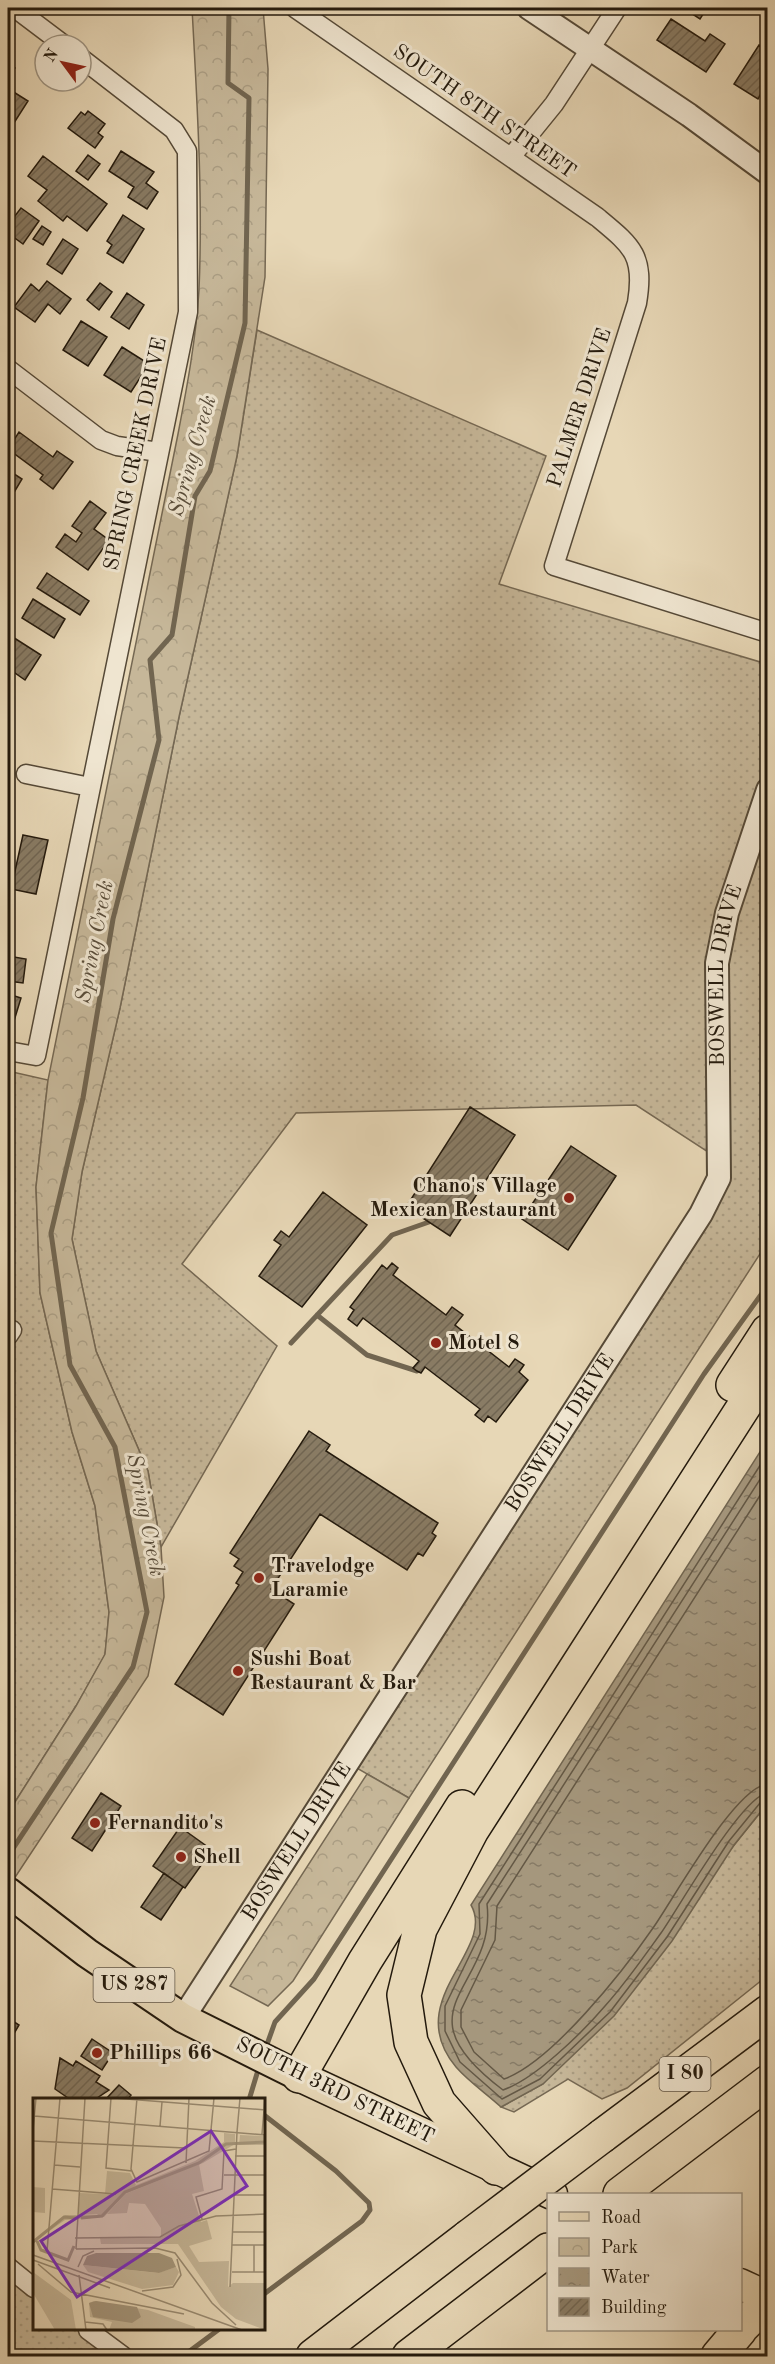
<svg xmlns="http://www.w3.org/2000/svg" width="775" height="2364" font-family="'Old Standard TT',serif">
<defs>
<pattern id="grass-dots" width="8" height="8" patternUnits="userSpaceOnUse" patternTransform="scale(1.5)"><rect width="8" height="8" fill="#c6b799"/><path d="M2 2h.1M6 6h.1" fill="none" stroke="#aa9d83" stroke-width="1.8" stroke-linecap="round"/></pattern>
<pattern id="park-crowns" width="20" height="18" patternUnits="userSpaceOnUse" patternTransform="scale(1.5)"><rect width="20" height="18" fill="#c6b799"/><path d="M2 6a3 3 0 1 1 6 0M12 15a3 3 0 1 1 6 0" fill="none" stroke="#aa9d83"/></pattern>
<pattern id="water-ripples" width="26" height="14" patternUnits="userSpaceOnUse" patternTransform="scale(1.5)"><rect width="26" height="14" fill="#a5977d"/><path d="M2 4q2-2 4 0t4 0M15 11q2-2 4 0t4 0" fill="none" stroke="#867a65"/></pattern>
<pattern id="building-hatch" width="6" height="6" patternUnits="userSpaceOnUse" patternTransform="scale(1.5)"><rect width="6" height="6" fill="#897c65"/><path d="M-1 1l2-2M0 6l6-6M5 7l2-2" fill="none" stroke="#706552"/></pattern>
</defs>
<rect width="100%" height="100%" fill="#e7d7b6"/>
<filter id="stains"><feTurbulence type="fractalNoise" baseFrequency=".00333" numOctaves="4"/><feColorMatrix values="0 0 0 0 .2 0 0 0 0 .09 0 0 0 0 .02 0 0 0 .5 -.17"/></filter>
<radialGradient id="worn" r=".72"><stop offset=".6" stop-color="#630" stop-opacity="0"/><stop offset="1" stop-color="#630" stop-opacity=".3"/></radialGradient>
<path fill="url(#grass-dots)" stroke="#756853" stroke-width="1.5" d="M257,330L546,456L499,584L767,664V1243L409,1798L348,1763L701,1214L719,1159L636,1105L296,1113L182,1264L277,1346L161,1547L148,1471L96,1351L72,1239L82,1172L120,1008L179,717L237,456Z
M8,1071L48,1080L36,1187L40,1293L72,1432L95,1506L109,1612L105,1655L76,1706L8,1813Z
M767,1804V1976L627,2088L602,2099L568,2079L514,2112L501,2107L543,2084Z
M8,2267L34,2288V2330H88L123,2356H8Z"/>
<path fill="url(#park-crowns)" stroke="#756853" stroke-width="1.5" d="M192,8H263L268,69L265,277L237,456L179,717L120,1008L82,1172L72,1239L96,1351L148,1471L161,1547L164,1597L148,1676L8,1888V1813L76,1706L105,1654L109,1612L95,1506L72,1432L40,1293L36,1187L48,1080L178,434C187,387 196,339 199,290C203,196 197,101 192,8Z
M367,1774L409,1798L293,1981L268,2006L230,1986Z"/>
<path fill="url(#water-ripples)" stroke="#716550" stroke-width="1.5" d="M767,1441V1804L734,1845L672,1941L614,2016L543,2084L501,2107C487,2094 469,2082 456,2067C400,2000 497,1950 471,1905Z"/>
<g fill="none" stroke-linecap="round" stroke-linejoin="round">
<path stroke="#645845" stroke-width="1.5" d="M768,1453L479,1904L480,1934L445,2006V2031L460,2062L502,2099L540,2079L610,2012L667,1937L729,1841L760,1803L768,1801
M768,1467L487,1904C497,1989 393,2007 503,2090C535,2079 582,2033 605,2006C625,1984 643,1958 661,1933C678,1909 743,1794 768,1793
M768,1483L497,1906L495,1940L461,2010V2027L474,2052L504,2079C552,2062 624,1970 653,1928C673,1900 736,1785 768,1784"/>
<path stroke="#716550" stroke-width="5" d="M317,1315L367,1355L417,1371
M291,1343L392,1235L429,1222
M8,1856L133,1667L147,1612L115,1447L70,1365L51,1233L83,1098L113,919L159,740L150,660L172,635L195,496L210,471L245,323L249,98L228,83L229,8
M265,2050L275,2022L314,1979L704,1374L768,1285
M249,2100L259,2067
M264,2115L336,2171L369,2203L370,2210L362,2221L264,2294
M183,2356L218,2330"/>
</g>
<path fill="url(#building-hatch)" stroke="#241a0d" stroke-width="1.5" d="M683,8H707L700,19Z
M671,19L705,41L710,34L725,44L706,72L657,40Z
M759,45L768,50V95L762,92L758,99L734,84Z
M8,63L15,68L8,79Z
M12,91L28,101L14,123L8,119V98Z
M88,111L105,124L98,133L103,137L95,148L68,128L81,112L85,115Z
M121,151L154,172L146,183L158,192L147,209L128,197L134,187L109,171Z
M88,155L100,164L88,180L76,171Z
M43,156L107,204L87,231L67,216L63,221L38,201L47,190L28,176Z
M21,208L39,221L23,244L8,233V225Z
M123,215L144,229L123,263L107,253L112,245L107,241Z
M42,226L51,232L43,245L33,239Z
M63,239L78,249L62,274L47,264Z
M47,281L71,299L60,314L48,304L35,322L14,307L31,284L39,291Z
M100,283L112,292L99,310L87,300Z
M127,293L144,305L129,329L111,317Z
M81,321L107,337L88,366L63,350Z
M122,347L149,364L131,392L104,375Z
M19,432L53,457L57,451L73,462L53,489L40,479L43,475L8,449Z
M8,470L22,479L12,496L8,493Z
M90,501L106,513L94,529L109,540L88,570L56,547L65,534L76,542L82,533L72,526Z
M47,573L89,601L80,615L37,588Z
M33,599L65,619L54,638L22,618Z
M8,634L41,655L25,680L8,668Z
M23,835L48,840L36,894L11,889Z
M8,956L26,959L23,983L8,981Z
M8,994L21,998L14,1021L8,1019Z
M470,1107L515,1135L450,1236L406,1207Z
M571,1146L616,1176L568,1250L522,1219Z
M323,1192L367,1225L302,1307L259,1276L281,1245L274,1240L281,1231L289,1237Z
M392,1263L398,1268L393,1275L446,1315L452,1307L463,1315L455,1325L509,1367L515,1359L524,1365L519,1372L528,1380L496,1422L488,1416L484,1422L475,1415L480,1409L425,1367L421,1373L417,1371L413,1368L419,1361L363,1318L357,1326L348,1319L354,1310L350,1307L382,1265L387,1269Z
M309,1431L330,1445L326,1451L438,1523L432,1533L436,1536L423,1556L418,1553L407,1570L320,1514L271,1589L294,1604L223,1715L175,1684L239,1585L236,1583L243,1572L234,1566L239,1559L230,1553Z
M101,1793L121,1806L92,1851L72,1838Z
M180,1827L212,1850L185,1888L153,1866Z
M164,1873L183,1887L161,1920L141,1907Z
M8,2018L19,2025L8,2044Z
M92,2039L113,2053L102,2070L81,2056Z
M60,2058L73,2066L76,2061L100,2076L96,2082L109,2090L94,2100H71L55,2089Z
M119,2085L131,2095L127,2100H105Z"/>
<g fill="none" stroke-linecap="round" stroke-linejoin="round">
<defs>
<path id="minor" d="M15,8L64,45
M295,8L597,217C632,246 645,255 637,303L554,566L768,633
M511,157L554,104L617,8
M8,369L101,440L117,446L159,452
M26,774L90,787
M8,1051L36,1056L188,312L187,151L174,130L81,58
M8,1336L12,1330
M8,2267L34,2288
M88,2330L123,2356"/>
<g id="tertiary">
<path d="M529,8L689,115L768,173"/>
<path id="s1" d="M183,2018L701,1214L719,1178L717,963L727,913L768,790"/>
</g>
<path id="primary" d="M8,1892L87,1953L183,2018L299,2076"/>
<path id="trunk" d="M299,2076L552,2194
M740,2284L768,2297"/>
<path id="motorway" d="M733,1385L768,1331
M299,2076L365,1961L462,1807
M602,2136L768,2012
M496,2168L439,2103L411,2042L404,1995L420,1929L472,1830L768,1369
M620,2194L768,2082
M740,2329L768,2301
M313,2356L468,2237
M409,2356L548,2250
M718,2356L740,2330"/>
</defs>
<use href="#minor" stroke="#554937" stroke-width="21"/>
<use href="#tertiary" stroke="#554937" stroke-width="26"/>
<use href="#primary" stroke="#241a0d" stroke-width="32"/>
<use href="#trunk" stroke="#241a0d" stroke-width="33"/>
<use href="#motorway" stroke="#241a0d" stroke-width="36"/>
<use href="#minor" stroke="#efe5d0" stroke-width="18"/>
<use href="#tertiary" stroke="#efe5d0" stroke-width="22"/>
<use href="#primary" stroke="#e7d7b6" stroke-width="28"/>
<use href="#trunk" stroke="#e7d7b6" stroke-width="30"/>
<use href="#motorway" stroke="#e7d7b6" stroke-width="33"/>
<defs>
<path id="motorway-bridge" d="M468,2237L602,2136"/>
</defs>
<use href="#motorway-bridge" stroke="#241a0d" stroke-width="36" stroke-linecap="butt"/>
<use href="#motorway-bridge" stroke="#e7d7b6" stroke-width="33"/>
</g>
<g fill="#8f2418" stroke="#efe5d0" stroke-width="2">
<circle cx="569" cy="1198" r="6"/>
<circle cx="436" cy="1343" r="6"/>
<circle cx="259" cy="1578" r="6"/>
<circle cx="238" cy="1671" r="6"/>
<circle cx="95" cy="1823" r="6"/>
<circle cx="181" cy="1857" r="6"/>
<circle cx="97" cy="2053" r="6"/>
</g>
<g text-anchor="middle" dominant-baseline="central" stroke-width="6" stroke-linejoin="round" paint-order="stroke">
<g fill="#efe5d0" stroke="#615748" stroke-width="1.5">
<rect x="93.5" y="1968" width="81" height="34" rx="4.5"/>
<rect x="659.5" y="2057" width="51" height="34" rx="4.5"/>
</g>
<g font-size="20" font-weight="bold" fill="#241a0d">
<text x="134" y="1985">US 287</text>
<text x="685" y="2074">I 80</text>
</g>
<g font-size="21" fill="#241a0d" stroke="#efe5d0">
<text transform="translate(484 112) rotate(35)">SOUTH 8TH STREET</text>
<text transform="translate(580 408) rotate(-72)">PALMER DRIVE</text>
<text transform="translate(136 454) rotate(-78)">SPRING CREEK DRIVE</text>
<text stroke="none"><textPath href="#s1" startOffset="1200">BOSWELL DRIVE</textPath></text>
<text stroke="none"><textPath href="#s1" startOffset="696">BOSWELL DRIVE</textPath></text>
<text stroke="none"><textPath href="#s1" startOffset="210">BOSWELL DRIVE</textPath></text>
<text transform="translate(335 2091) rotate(26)">SOUTH 3RD STREET</text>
</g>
<g font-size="21" font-weight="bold" fill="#241a0d" stroke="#efe5d0" text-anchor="start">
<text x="557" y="1186" text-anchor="end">Chano's Village<tspan x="557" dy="24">Mexican Restaurant</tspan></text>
<text x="448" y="1343">Motel 8</text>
<text x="271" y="1566">Travelodge<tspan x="271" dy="24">Laramie</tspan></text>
<text x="250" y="1659">Sushi Boat<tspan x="250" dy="24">Restaurant &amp; Bar</tspan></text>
<text x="107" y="1823">Fernandito's</text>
<text x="193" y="1857">Shell</text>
<text x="109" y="2053">Phillips 66</text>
</g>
<g font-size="22" font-style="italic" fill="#584c3a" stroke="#efe5d0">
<text transform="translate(193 456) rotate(-74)">Spring Creek</text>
<text transform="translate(95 942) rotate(-79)">Spring Creek</text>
<text transform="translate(145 1515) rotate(79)">Spring Creek</text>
</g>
</g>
<g transform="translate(33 2098)">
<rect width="232" height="232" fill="#e7d7b6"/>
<path d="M166,66L171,93L159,96L168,124L174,122L179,141L156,148L166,164L196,163L195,189L200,185H232V232L203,221L188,209L145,146H68L67,140L128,139V130L112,106L96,105L94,115L74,116L92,96ZM74,73L97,75L103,87L67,116L45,117L47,95L72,96ZM0,89L12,90V115L0,114ZM50,167L125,175L143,169L146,174L140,187L109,191L55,174ZM61,203L115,212L162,229V232H76L79,224L57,219L56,205Z" fill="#c6b799"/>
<path d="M0,174L38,202L43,232H22L0,195Z" fill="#c6b799"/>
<path d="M191,35L202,36V46L170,65L92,96L71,119L32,122L15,134L32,117H64L94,91L162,63L191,44ZM207,37L232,38V47H206Z" fill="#c6b799"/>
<path d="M63,155H126L139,160L143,169L126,175L50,167L54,158ZM63,203L104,209L108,219L99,225L60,219L56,205Z" fill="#a5977d"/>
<path fill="none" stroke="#a5977d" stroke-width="3" d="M48,120L69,118L92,94L166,65L193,46L233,44M4,143L8,152L35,162L41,148M0,144L31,119L43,120"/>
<path fill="none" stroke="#998b72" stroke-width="1.5" d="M78,0L73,70L99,73M81,0L233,12M104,0L98,71L104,84L176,53L181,0M1,18L50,22M50,22L233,37M127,28L129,4M0,32L3,0M204,34L207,0M229,36L232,0M0,43L152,50M202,58H233M153,65L156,0M21,67L47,69M191,77H233M19,91L83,96M201,97H233M169,121L163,99L189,91L191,53L203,51M199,134H233M42,140L127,139L146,128L183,118L233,116M199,147H233M221,147V174M43,151L52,0M43,151L122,150L142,155L179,205L203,227M14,153L27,0M0,157L209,232M0,162L77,190M5,166L38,194L151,216M45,169L50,158L61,153M199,174H233M46,177L53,232M197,189L204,34M109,193L140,189L148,177L144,161M52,224L70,226L74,232"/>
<path fill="#7b2cbf" fill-opacity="0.15" stroke="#7b2cbf" stroke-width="3" d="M178,33L214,88L44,199L8,143Z"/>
<rect width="232" height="232" fill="none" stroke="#241a0d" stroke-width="3"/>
</g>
<rect width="775" height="2364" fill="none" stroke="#e7d7b6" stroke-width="30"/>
<rect x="9" y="9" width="757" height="2346" fill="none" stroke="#241a0d" stroke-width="3"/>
<rect x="15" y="15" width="745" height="2334" fill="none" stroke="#241a0d" stroke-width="1.5"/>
<rect x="547" y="2193" width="195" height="138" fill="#efe5d0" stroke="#9e9482" stroke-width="1.5"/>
<rect x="559" y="2212" width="30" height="9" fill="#e7d7b6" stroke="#9e9482" stroke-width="1.5"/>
<text x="601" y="2223" font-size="18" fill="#241a0d">Road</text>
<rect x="559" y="2238" width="30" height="18" fill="url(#park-crowns)" stroke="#9e9482" stroke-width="1.5"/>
<text x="601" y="2253" font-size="18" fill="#241a0d">Park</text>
<rect x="559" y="2268" width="30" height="18" fill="url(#water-ripples)" stroke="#9e9482" stroke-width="1.5"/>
<text x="601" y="2283" font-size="18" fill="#241a0d">Water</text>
<rect x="559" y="2298" width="30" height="18" fill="url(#building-hatch)" stroke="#9e9482" stroke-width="1.5"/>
<text x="601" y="2313" font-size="18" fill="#241a0d">Building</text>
<g transform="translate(63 63) rotate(303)"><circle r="28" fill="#efe5d0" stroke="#9e9482" stroke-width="1.5"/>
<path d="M0-4.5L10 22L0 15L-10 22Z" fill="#8f2418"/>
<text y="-9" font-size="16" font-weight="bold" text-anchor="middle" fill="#241a0d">N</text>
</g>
<rect width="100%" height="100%" filter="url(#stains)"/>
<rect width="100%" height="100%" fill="url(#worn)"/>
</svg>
